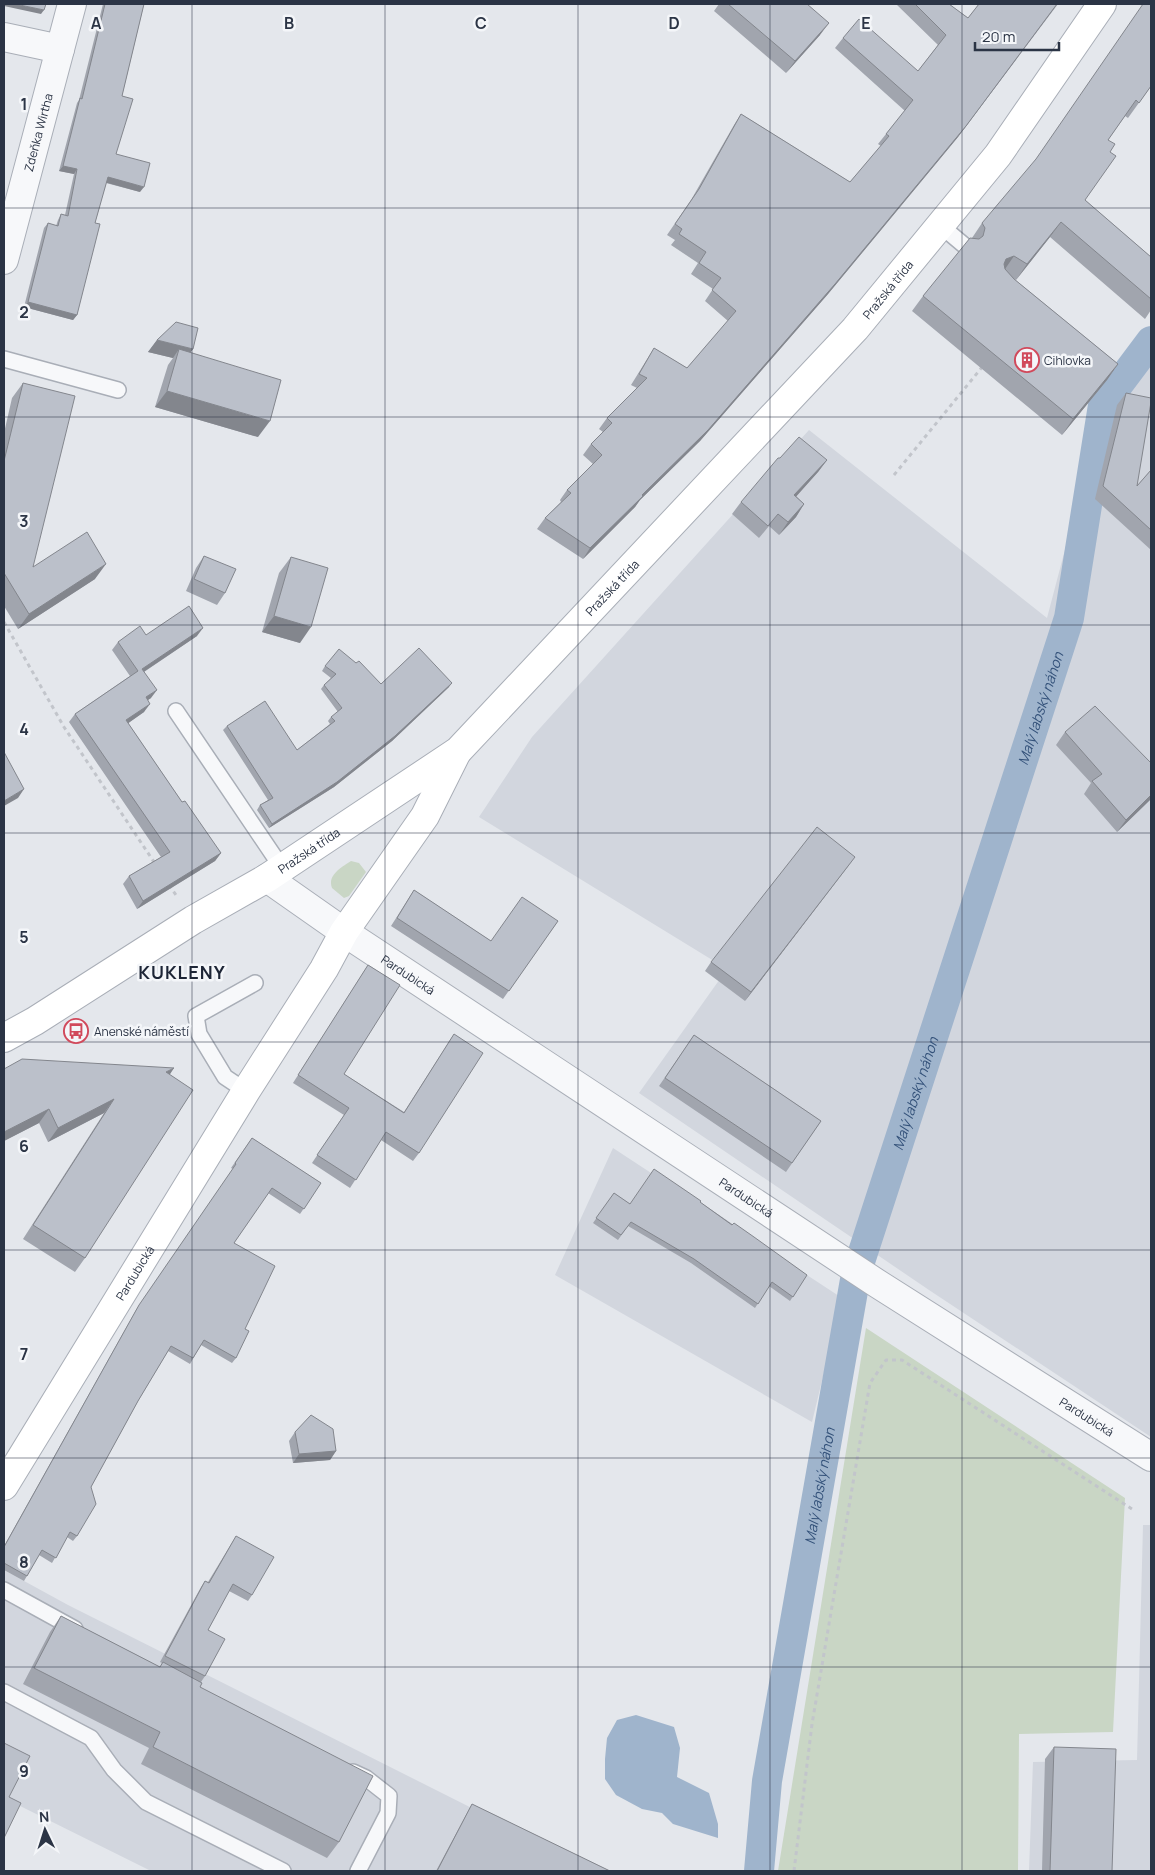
<svg xmlns="http://www.w3.org/2000/svg" width="1155" height="1875" font-family="Manrope,sans-serif">
<rect width="100%" height="100%" fill="#e4e7ec"/>
<path fill="#d2d6de" d="M1151,344V1437L929,1290L639,1093L727,969L479,817L532,737L809,430L1047,618L1103,405Z
M613,1148L842,1298L812,1422L555,1275Z
M1143,1525H1151V1871H1029L1033,1762L1137,1760Z
M4,1570L68,1605L597,1871H151L4,1798Z"/>
<path fill="#c9d6c5" d="M351,861L359,863L366,872L349,896L344,898L332,888C327,875 342,867 351,861Z
M866,1328L1125,1498L1113,1732L1019,1734L1018,1871H778Z"/>
<path fill="#9fb4cc" d="M636,1715L674,1727L680,1748L677,1777L709,1793L718,1824V1838L673,1824L662,1813L642,1809L616,1795L605,1779V1759L607,1738L617,1720Z"/>
<g fill="none" stroke-linecap="round" stroke-linejoin="round">
<path stroke="#9fb4cc" stroke-width="30" id="s1" d="M759,1871L767,1781L856,1274L1069,618L1103,405L1151,341"/>
<defs>
<path id="lane" d="M940,225L965,246
M4,359L118,390
M176,711L282,868
M246,1091L225,1077L199,1034L196,1016L255,983
M4,1590L75,1629
M4,1692L91,1738L114,1770L146,1802L283,1871
M353,1772L366,1778L389,1796L388,1813L358,1871"/>
<g id="street">
<path d="M4,37L60,49"/>
<path id="s2" d="M4,260L72,4"/>
<path id="s3" d="M267,878L344,932L878,1284L1151,1457"/>
</g>
<g id="secondary">
<path id="s4" d="M4,1038L35,1021L193,920L267,878L458,751L855,329L998,155L1102,4"/>
<path id="s5" d="M4,1486L246,1091L324,969L344,932L425,816L457,752"/>
</g>
</defs>
<use href="#lane" stroke="#a9aeb7" stroke-width="18"/>
<use href="#street" stroke="#a9aeb7" stroke-width="30"/>
<use href="#secondary" stroke="#a9aeb7" stroke-width="30"/>
<path stroke="#c2c5cb" stroke-width="3" stroke-dasharray="4 4" stroke-linecap="butt" d="M894,475L983,366
M4,622L64,727L156,865
M169,885L176,895
M794,1871L812,1724L870,1383L886,1360H902L1135,1511"/>
<use href="#lane" stroke="#f7f8fa" stroke-width="15"/>
<use href="#street" stroke="#f7f8fa" stroke-width="28"/>
<use href="#secondary" stroke="#fff" stroke-width="28"/>
</g>
<path fill="#a1a5ae" d="M103,4H144L122,96L116,154L140,192L106,183L95,223L77,315L73,320L24,307L44,228L48,223L56,226L58,220L61,214L65,215L74,174L59,171L77,103L79,100Z
M719,4H807L820,35L786,73L714,11Z
M896,4H949L968,18L979,4H1058L958,137L828,294L700,441L640,500L635,507L583,559L537,529L545,518L561,502L560,500L567,490L593,464L583,455L591,444L603,432L599,429L607,418L637,388L631,385L654,348L687,368L728,321L705,301L713,289L691,274L698,263L671,245L675,240L667,235L691,200L734,125L741,114L850,182L881,146L878,144L886,134L905,111L835,48L843,38L918,71L938,45Z
M1151,86L1128,118L1125,116L1108,140L1110,152L1085,200L1151,257V310L1145,319L1050,237L1016,280L1013,278L1118,364L1107,380L1062,435L912,311L923,296L972,238L982,223Z
M157,340L193,349L190,353L258,437L155,407L168,365L173,358L148,352Z
M23,383L33,567L95,579L18,629L4,606V433L12,398Z
M1126,393L1137,486L1151,470V550L1095,499L1117,405Z
M827,460L818,472L796,496L804,504L796,517L779,535L769,526L759,538L732,514L741,502Z
M204,556L225,593L217,605L186,591L196,568Z
M291,557L300,643L262,632L279,573Z
M146,635L197,636L144,672L151,698L148,700L144,712L128,723L182,802L221,853L215,861L137,909L123,884L129,876L161,857L69,722L75,714L130,676L112,650L118,642Z
M325,666L381,684L449,687L392,741L334,787L269,828L257,810L260,805L268,800L223,730L227,726L297,750L330,724L328,721L331,717L338,712L321,689L324,685L331,678L322,671Z
M1065,732L1151,799L1117,832L1084,794L1091,783L1056,745Z
M849,865L745,1001L705,971L711,962Z
M414,890L491,941L558,921L503,999L391,926Z
M368,965L344,1074L404,1112L454,1034L419,1153L413,1161L381,1140L350,1188L312,1163L344,1115L293,1083Z
M694,1035L821,1121L786,1172L659,1086Z
M4,1069L169,1075L85,1258L75,1272L23,1239L104,1113L48,1142L39,1123L4,1141Z
M252,1138L321,1183L300,1214L268,1193L234,1243L245,1329L236,1358L232,1363L201,1345L190,1364L168,1351L138,1401L91,1487L77,1536L73,1541L67,1537L52,1563L39,1555L24,1581L4,1570V1546L136,1310L233,1169L231,1168Z
M614,1193L630,1204L700,1202L807,1275L790,1301L769,1286L755,1308L691,1263L628,1226L618,1240L593,1223Z
M295,1432L336,1451L330,1460L293,1463L289,1441Z
M236,1536L252,1595L248,1601L229,1591L208,1630L205,1676L201,1682L200,1687L339,1842L327,1858L141,1764L149,1748L23,1684L50,1632L61,1616L160,1667L162,1663L160,1662L201,1587L205,1581L208,1582Z
M1054,1747L1112,1871H1042L1045,1759Z
M472,1804L610,1871H436L467,1813Z"/>
<path fill="#83868d" d="M4,4H15L44,10L41,14L4,6Z
M1057,4L958,137L828,294L700,441L640,500L635,507L583,559L590,548L642,495Z
M829,23L820,35L786,73L795,61Z
M63,166L77,169L74,174L59,171Z
M108,177L144,187L140,192L104,182Z
M1061,222L1050,237L1016,280L1027,264Z
M1014,256L1003,272L995,275L1006,259Z
M28,302L77,315L73,320L24,307Z
M157,340L193,349L184,361L179,349L173,358L148,352Z
M1118,364L1107,380L1062,435L1073,419Z
M167,391L270,421L258,437L155,407Z
M827,460L818,472L786,508L794,495Z
M804,504L796,517L779,535L788,522Z
M106,564L95,579L18,629L29,614Z
M274,616L311,627L300,643L262,632Z
M203,628L197,636L136,677L142,669Z
M452,683L449,687L392,741L334,787L269,828L272,824Z
M157,690L151,698L140,705L146,697Z
M150,704L144,712L120,729L126,720Z
M24,789L18,798L4,806V801Z
M1151,795V799L1117,832L1126,820Z
M221,853L215,861L137,909L143,901Z
M855,857L849,865L745,1001L751,992Z
M174,1068L165,1082L166,1072Z
M114,1099L104,1113L48,1142L58,1128Z
M49,1109L39,1123L4,1141V1132Z
M336,1451L330,1460L293,1463L299,1454Z"/>
<path fill="#bbc0ca" stroke="#83868d" d="M15,4H46L44,10Z
M105,4H144L122,96L133,99L116,154L150,163L144,187L108,177L95,223L100,224L77,315L28,302L48,223L58,226L61,214L68,216L77,169L63,166L80,98L82,99Z
M728,4H807L829,23L795,61Z
M915,4H949L968,18L979,4H1057L966,126L835,284L708,430L642,495L643,496L590,548L545,518L571,493L567,490L602,455L591,444L612,423L607,418L647,378L639,374L654,348L687,368L736,311L712,290L721,278L699,263L706,252L679,234L682,229L675,224L699,189L741,114L850,182L889,136L886,134L913,100L843,38L859,19L918,71L946,35Z
M1143,4H1151V86L1139,103L1136,100L1108,140L1115,144L1110,152L1116,156L1085,200L1151,257V299L1061,222L1027,264L1014,256L1006,259L1004,264L1005,269L1014,279L1118,364L1073,419L923,296L970,238L979,239L983,236L985,228L982,223L1036,159Z
M176,322L198,328L193,349L157,340Z
M179,349L281,380L270,421L167,391Z
M23,383L75,396L33,567L87,532L106,564L29,614L4,573V461Z
M1126,393L1151,398V402L1137,486L1151,470V530L1103,486Z
M799,437L827,460L794,495L804,504L788,522L778,514L768,526L741,502L778,458H780Z
M204,556L236,569L225,593L194,579Z
M291,557L328,568L311,627L274,616Z
M189,606L203,628L142,669L157,690L146,697L150,704L126,720L182,802L185,801L221,853L143,901L129,876L170,852L75,714L138,671L118,642L140,626L146,635Z
M419,648L452,683L395,736L337,782L272,824L260,805L273,798L227,726L265,701L297,750L335,721L331,717L342,708L324,685L336,674L325,666L339,649L356,663L359,661L381,684Z
M1095,706L1151,763V795L1126,820L1092,781L1102,774L1065,732Z
M4,752L24,789L4,801Z
M817,827L855,857L751,992L711,962Z
M414,890L491,941L522,897L558,921L509,991L397,918Z
M368,965L400,985L344,1074L404,1113L454,1034L483,1053L419,1153L386,1132L356,1180L317,1155L349,1108L298,1075Z
M694,1035L821,1121L792,1163L665,1078Z
M22,1059L174,1068L166,1072L193,1090L85,1258L33,1225L114,1099L58,1128L49,1109L4,1132V1069Z
M252,1138L321,1183L304,1209L272,1188L234,1243L275,1266L245,1329L249,1331L236,1358L204,1340L193,1358L171,1346L138,1401L91,1487L96,1504L77,1536L70,1532L56,1558L42,1550L27,1576L4,1563V1547L139,1305L236,1164L235,1163Z
M654,1169L701,1201L700,1202L732,1225L734,1223L754,1237L807,1275L793,1297L772,1282L758,1304L694,1259L631,1222L621,1235L596,1218L614,1193L630,1204Z
M311,1415L333,1429L336,1451L299,1454L295,1432Z
M236,1536L274,1557L252,1595L233,1584L208,1630L225,1639L205,1676L165,1656L205,1581L209,1583Z
M61,1616L160,1667L163,1662L202,1683L200,1687L373,1776L339,1842L153,1747L160,1732L34,1668Z
M4,1743L30,1756L9,1797L21,1803L4,1838Z
M1054,1747L1116,1749L1112,1871H1050Z
M472,1804L610,1871H437Z"/>
<path fill="none" stroke="#2b3445" stroke-width="1" stroke-opacity="0.55" d="M192,4V1871M385,4V1871M578,4V1871M770,4V1871M962,4V1871M4,208H1151M4,417H1151M4,625H1151M4,833H1151M4,1042H1151M4,1250H1151M4,1458H1151M4,1667H1151"/>
<defs>
<symbol id="building-ring" viewBox="-11 -11 22 22"><circle r="9.5" fill="#f4f6f9" stroke="#d1495b" stroke-width="1.5"/><path d="M-4-6H4V6H1V3H-1V6H-4ZM-2.5-4.3h1.7v1.8h-1.7ZM.8-4.3h1.7v1.8H.8ZM-2.5-1h1.7V.8h-1.7ZM.8-1h1.7V.8H.8Z" fill="#d1495b"/></symbol>
<symbol id="bus-ring" viewBox="-11 -11 22 22"><circle r="9.5" fill="#f4f6f9" stroke="#d1495b" stroke-width="1.5"/><path d="M-5-6H5V4H4V6H2V4H-2V6H-4V4H-5ZM-3.5-4V0h7V-4ZM-3.5 1.2v1.5H-2V1.2ZM2 1.2v1.5H3.5V1.2Z" fill="#d1495b"/></symbol>
</defs>
<g fill-rule="evenodd">
<use href="#building-ring" x="1013" y="346" width="28" height="28"/>
<use href="#bus-ring" x="62" y="1017" width="28" height="28"/>
</g>
<g text-anchor="middle" dominant-baseline="central" stroke-width="5" stroke-linejoin="round" paint-order="stroke">
<g font-size="12" fill="#2b3445" stroke="#f4f6f9">
<text stroke="none"><textPath href="#s2" startOffset="132">Zdeňka Wirtha</textPath></text>
<text stroke="none"><textPath href="#s4" startOffset="1168">Pražská třída</textPath></text>
<text stroke="none"><textPath href="#s4" startOffset="762">Pražská třída</textPath></text>
<text stroke="none"><textPath href="#s4" startOffset="358">Pražská třída</textPath></text>
<text stroke="none"><textPath href="#s3" startOffset="171">Pardubická</textPath></text>
<text stroke="none"><textPath href="#s3" startOffset="576">Pardubická</textPath></text>
<text stroke="none"><textPath href="#s5" startOffset="250">Pardubická</textPath></text>
<text stroke="none"><textPath href="#s3" startOffset="981">Pardubická</textPath></text>
</g>
<g font-size="12" fill="#2b3445" stroke="#f4f6f9" text-anchor="start">
<text x="1044" y="360">Cihlovka</text>
<text x="94" y="1031">Anenské náměstí</text>
</g>
<g font-size="14" font-style="italic" fill="#34527a" stroke="#f4f6f9">
<text stroke="none"><textPath href="#s1" startOffset="1200">Malý labský náhon</textPath></text>
<text stroke="none"><textPath href="#s1" startOffset="795">Malý labský náhon</textPath></text>
<text stroke="none"><textPath href="#s1" startOffset="390">Malý labský náhon</textPath></text>
</g>
<g font-size="18" font-weight="bold" letter-spacing="1" fill="#1d2536" stroke="#f4f6f9">
<text x="182" y="972">KUKLENY</text>
</g>
</g>
<g font-size="16" text-anchor="middle" font-weight="bold" fill="#2b3445" stroke="#f4f6f9" stroke-width="5" stroke-linejoin="round" paint-order="stroke">
<text x="96" y="29">A</text>
<text x="289" y="29">B</text>
<text x="481" y="29">C</text>
<text x="674" y="29">D</text>
<text x="866" y="29">E</text>
<text x="24" y="110">1</text>
<text x="24" y="318">2</text>
<text x="24" y="527">3</text>
<text x="24" y="735">4</text>
<text x="24" y="943">5</text>
<text x="24" y="1152">6</text>
<text x="24" y="1360">7</text>
<text x="24" y="1568">8</text>
<text x="24" y="1777">9</text>
</g>
<rect width="1155" height="1875" fill="none" stroke="#2b3445" stroke-width="10"/>
<g transform="translate(45 1830) rotate(356)" stroke="#f4f6f9" stroke-width="4" paint-order="stroke">
<path d="M0-4L9 19L0 12L-9 19Z" fill="#2b3445"/>
<text y="-8" font-size="14" font-weight="bold" text-anchor="middle" fill="#2b3445">N</text>
</g>
<path d="M975 42v8h84v-8" fill="none" stroke="#2b3445" stroke-width="2.5"/>
<text x="982" y="42" font-size="15" fill="#2b3445" stroke="#f4f6f9" stroke-width="4" paint-order="stroke">20 m</text>
</svg>
